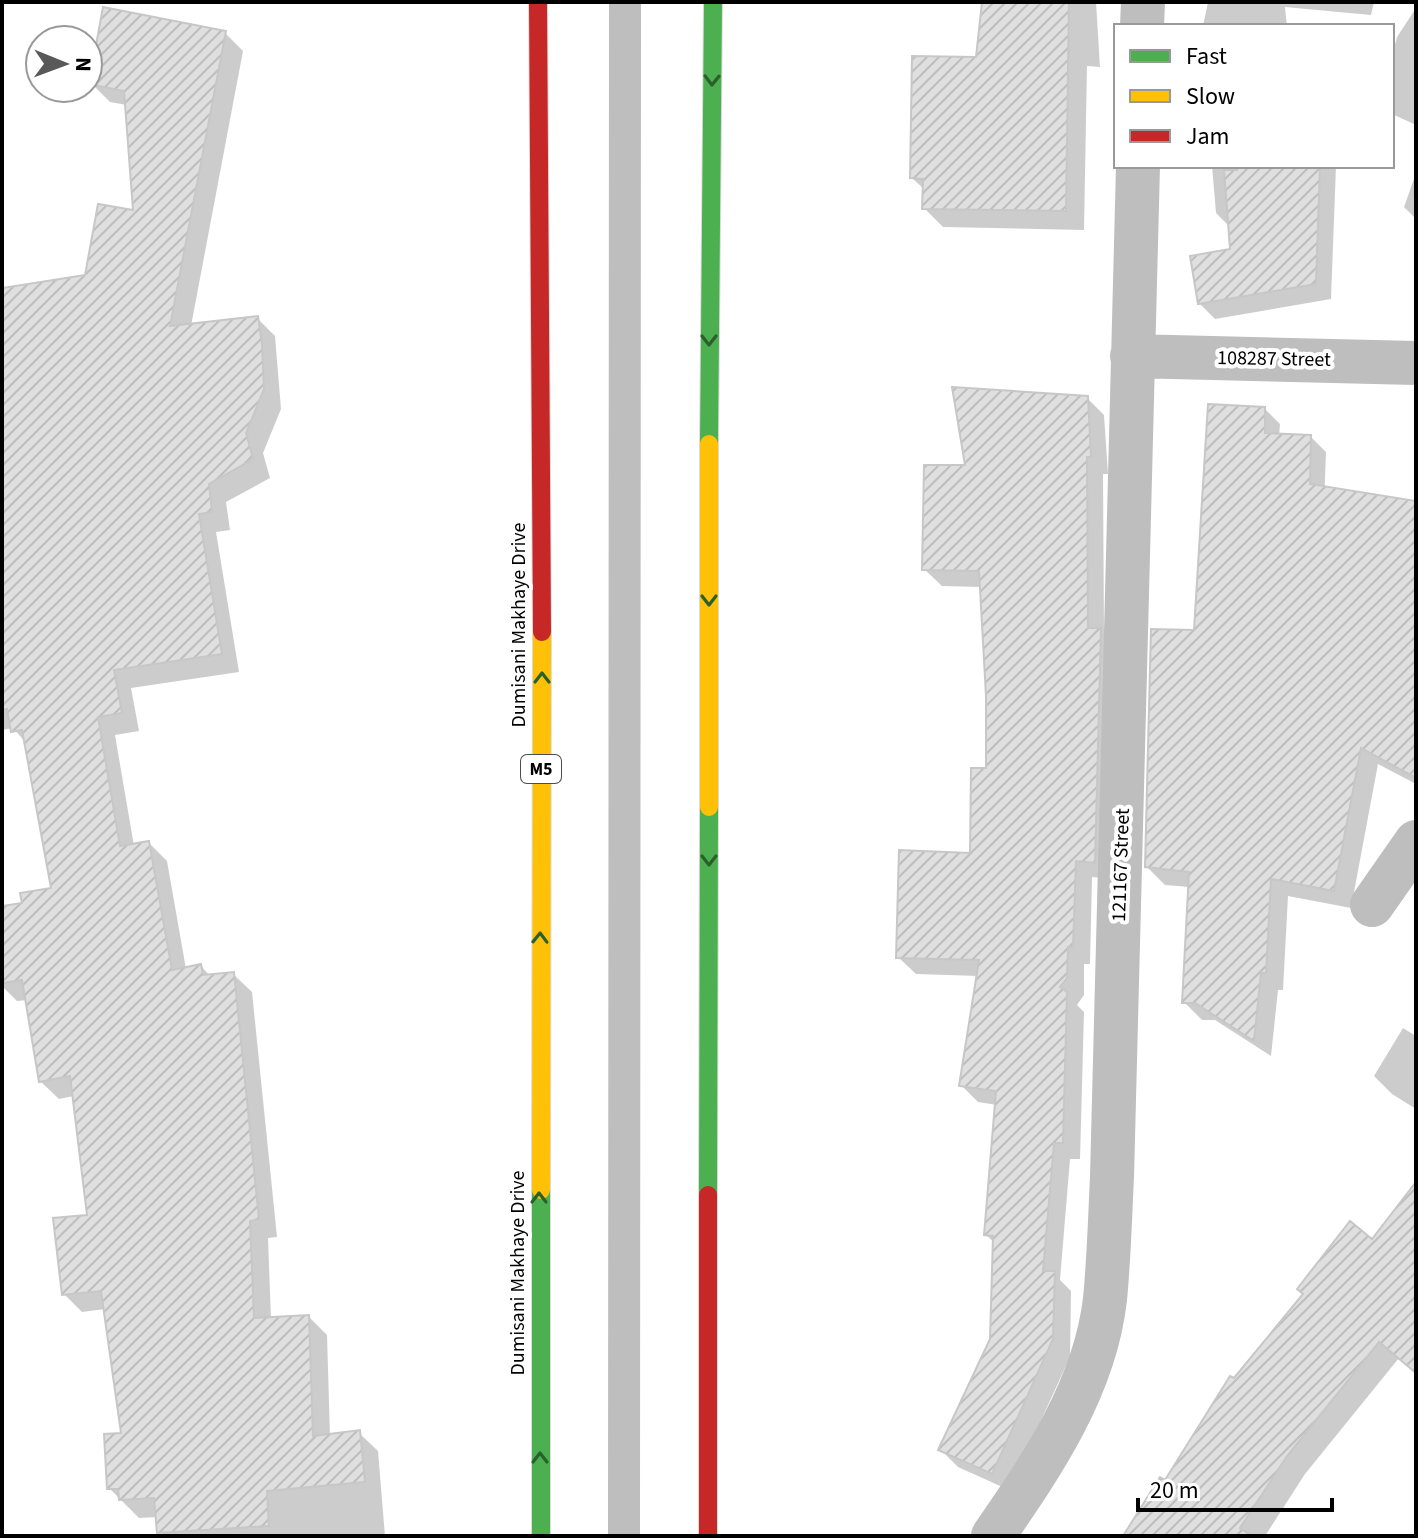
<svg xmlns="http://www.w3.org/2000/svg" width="1418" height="1538" font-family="'Source Sans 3',sans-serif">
<defs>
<pattern id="building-hatch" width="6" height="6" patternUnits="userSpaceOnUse" patternTransform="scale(2)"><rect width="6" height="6" fill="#dfdfdf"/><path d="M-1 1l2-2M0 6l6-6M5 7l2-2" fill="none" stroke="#bebebe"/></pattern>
</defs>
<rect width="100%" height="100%" fill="#fff"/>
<path fill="#0003" d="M984,2H1096L1100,67L1087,66L1084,230L943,227L924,208L925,190L912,178L978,59Z
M1208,2H1374L1371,15L1285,7L1287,26H1203Z
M1416,8V125L1392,114V56L1397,37Z
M225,33L243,51L191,326L257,318L275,336L281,409L263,453L270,478L226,502L230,530L216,532L239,672L131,688L139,731L115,735L134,846L149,843L167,861L186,969L201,966L210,976L233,974L252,992L277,1237L268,1238L271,1319L309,1317L327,1335L330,1436L359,1433L378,1451L385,1536H163L158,1517L139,1518L109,1488L123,1435L105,1309L82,1312L64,1294L89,1216L74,1096L59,1099L40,1081L28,1000L17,1001L2,986V908L25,904L53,890L27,744L13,728L2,730V290L86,276L136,213L127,105L110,102L92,84Z
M1212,166H1336L1331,299L1215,319L1199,303L1232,251L1230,227L1216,213Z
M1416,173V219L1404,207Z
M1087,398L1104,415L1108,474H1103L1104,634L1112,879L1092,877L1090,964H1084V995L1077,1005L1084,1012L1080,1159H1070L1060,1280L1071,1291L1070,1357L1009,1490L958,1467L941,1450L992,1339L995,1243L986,1235L997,1105L978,1102L961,1085L979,976L916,974L898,957L972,855L988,770V696L982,587L942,586L924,569L968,467Z
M1265,409L1280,424L1279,436L1311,437L1326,452L1324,504L1220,491Z
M1201,506L1416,583V784L1378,764L1351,908L1288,896L1283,990H1278L1271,1056L1215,1020H1202L1184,1002L1190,887L1165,885L1147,867L1196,632Z
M1403,1028L1416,1036V1109L1392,1094L1374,1076Z
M1416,1186V1337L1305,1474L1265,1536H1126L1235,1381L1372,1242Z"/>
<path fill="url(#building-hatch)" stroke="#c7c7c7" stroke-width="2" d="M982,2H1069L1066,211L922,209L923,179L910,178L912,56L976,57Z
M103,7L226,31L170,326L258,316L262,344L264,389L246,433L253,459L209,484L212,512L199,514L222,654L114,670L122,713L98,717L120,846L149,841L172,970L201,964L203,975L234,972L259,1219L250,1221L254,1318L309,1315L313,1436L360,1430L365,1482L267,1491L269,1526L157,1533L154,1498L119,1500L118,1489H107L104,1434L121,1433L101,1291L62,1295L53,1218L87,1215L70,1076L39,1082L22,980L2,983V906L22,903L20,893L51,888L22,730L11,732L7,709L2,710V288L85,275L98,204L133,210L124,91L89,84Z
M1237,166H1320L1316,284L1198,304L1190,256L1230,249L1224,170H1237Z
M952,387L1088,396L1091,457H1087L1088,628H1101L1095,863L1076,861L1073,947H1068L1067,978L1060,987L1067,992L1063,1143H1054L1043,1271H1055L1053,1339L992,1474L938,1450L990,1339L993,1236L984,1235L996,1091L959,1086L979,960L896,958L899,850L970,853L971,768H986V696L979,571L922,570L924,465H965Z
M1208,404L1265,407V433L1311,435L1310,484L1416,501V778L1361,748L1334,891L1271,879L1266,973H1261L1254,1041L1195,1003H1182L1189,872L1145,867L1151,629L1194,630Z
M1416,1182V1373L1379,1342L1287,1456L1240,1528L1252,1536H1123L1160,1477L1165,1480L1230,1376L1234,1378L1303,1294L1297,1289L1350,1221L1372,1239Z"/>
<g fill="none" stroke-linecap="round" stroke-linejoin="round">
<defs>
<path id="fast" d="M709,444L713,2
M708,1195L709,807
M541,1536V1190"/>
<path id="slow" d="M709,807V444
M541,1190L542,632"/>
<path id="jam" d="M538,2L542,632
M708,1536V1195"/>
</defs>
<use href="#fast" stroke="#dbdbdb" stroke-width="20"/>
<use href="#slow" stroke="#dbdbdb" stroke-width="20"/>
<use href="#jam" stroke="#dbdbdb" stroke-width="20"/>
<path stroke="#bebebe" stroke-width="32" d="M624,1536L625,2"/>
<path stroke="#bebebe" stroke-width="44" d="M1142,26L1143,2
M1132,356L1416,363
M1372,905L1416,842
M993,1536C1042,1465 1095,1388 1105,1299C1109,1259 1110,1217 1112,1177L1138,166"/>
<use href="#fast" stroke="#4caf50" stroke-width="18"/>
<use href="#slow" stroke="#ffc107" stroke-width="18"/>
<use href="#jam" stroke="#c62828" stroke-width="18"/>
</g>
<defs><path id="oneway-chevron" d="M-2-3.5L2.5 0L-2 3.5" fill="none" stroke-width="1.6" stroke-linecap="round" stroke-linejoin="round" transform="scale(2)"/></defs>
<g stroke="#2a602c">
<use href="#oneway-chevron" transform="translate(712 80) rotate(91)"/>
<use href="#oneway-chevron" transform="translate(709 340) rotate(90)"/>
<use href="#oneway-chevron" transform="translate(709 600) rotate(90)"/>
<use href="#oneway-chevron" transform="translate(542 678) rotate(-90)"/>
<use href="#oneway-chevron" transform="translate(709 860) rotate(90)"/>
<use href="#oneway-chevron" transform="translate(540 938) rotate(-89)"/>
<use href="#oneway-chevron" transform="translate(539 1198) rotate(-90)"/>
<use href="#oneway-chevron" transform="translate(540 1458) rotate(-90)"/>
</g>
<g text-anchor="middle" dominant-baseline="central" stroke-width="8" stroke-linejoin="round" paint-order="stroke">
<rect fill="#fff" stroke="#4c4c4c" stroke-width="2" x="521" y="755" width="40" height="28" rx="6"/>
<g font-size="18" font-weight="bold" fill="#000">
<text x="541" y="769">M5</text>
</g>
<g font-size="20" fill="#000" stroke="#fff">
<text transform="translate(1274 359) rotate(1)">108287 Street</text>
<text transform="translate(519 625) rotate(-90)">Dumisani Makhaye Drive</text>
<text transform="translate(1121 865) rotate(-88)">121167 Street</text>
<text transform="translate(518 1273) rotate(-90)">Dumisani Makhaye Drive</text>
</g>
</g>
<rect width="1418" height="1538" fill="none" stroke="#000000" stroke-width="8"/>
<rect x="1114" y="24" width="280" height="144" fill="#ffffff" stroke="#999999" stroke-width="2"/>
<rect x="1130" y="50" width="40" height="12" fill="#4caf50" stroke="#999999" stroke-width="2"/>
<text x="1186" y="64" font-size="24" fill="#000000">Fast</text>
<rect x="1130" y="90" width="40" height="12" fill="#ffc107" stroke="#999999" stroke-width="2"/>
<text x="1186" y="104" font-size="24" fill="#000000">Slow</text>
<rect x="1130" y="130" width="40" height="12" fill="#c62828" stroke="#999999" stroke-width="2"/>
<text x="1186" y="144" font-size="24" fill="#000000">Jam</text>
<g transform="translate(64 64) rotate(91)"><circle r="38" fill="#ffffff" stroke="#999999" stroke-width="2"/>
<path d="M0-6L14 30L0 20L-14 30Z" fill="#595959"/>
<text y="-12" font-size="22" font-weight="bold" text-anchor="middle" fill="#000000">N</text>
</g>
<path d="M1138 1498v12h194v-12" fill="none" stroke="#000000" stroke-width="4"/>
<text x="1150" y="1498" font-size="24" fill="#000000" stroke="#ffffff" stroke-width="6" paint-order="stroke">20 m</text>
</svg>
